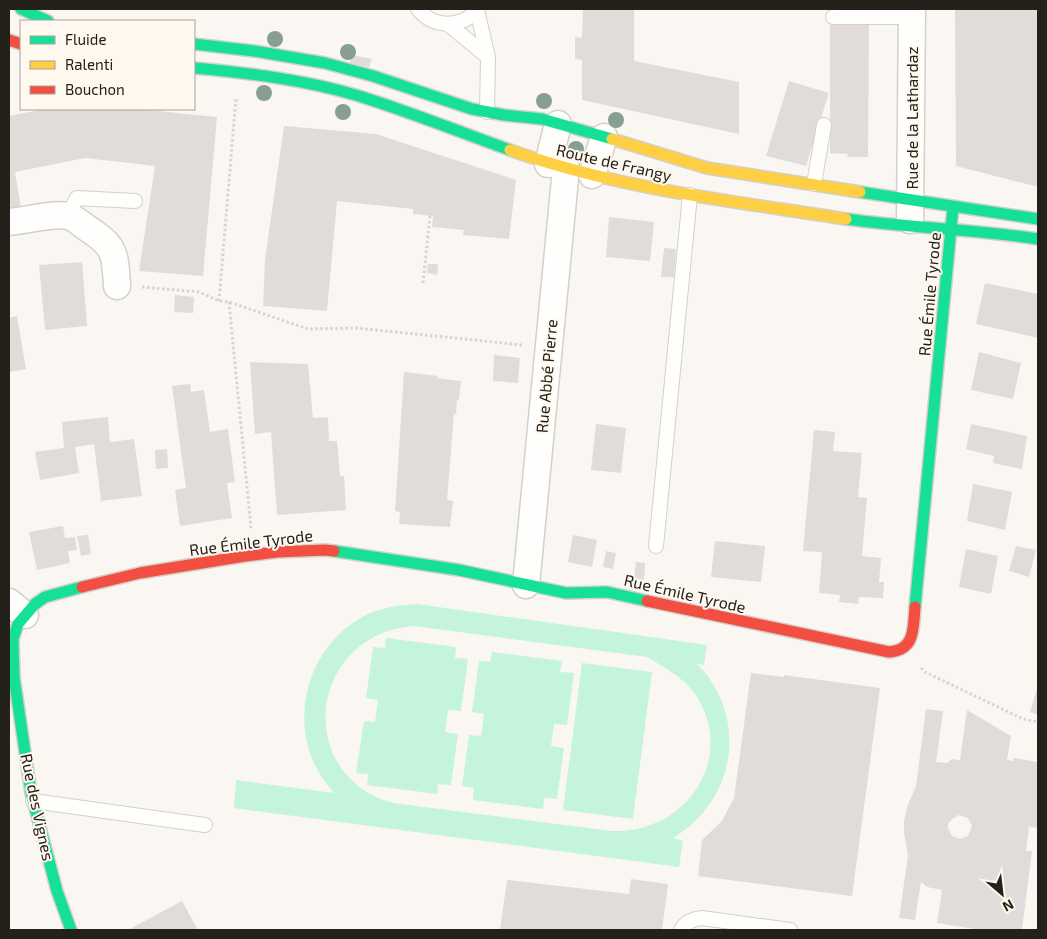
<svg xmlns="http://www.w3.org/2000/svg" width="1047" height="939" font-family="'Exo 2',sans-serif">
<rect width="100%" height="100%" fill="#faf7f2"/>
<path fill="#c4f4db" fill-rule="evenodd" d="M417,604L707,645L704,665L697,664C708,674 716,688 722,702C742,754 720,810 673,838L683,841L679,867L234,808L236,780L334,793C326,783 318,773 313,761C290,706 314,640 368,614C384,607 400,605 417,604ZM414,626L647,657C665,668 682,676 695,694C738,758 686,834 612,831L393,803C292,775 309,634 414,626Z
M386,638L456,647L455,658L468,659L461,711L448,710L445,732L458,734L451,785L438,784L437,794L367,785L368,774L356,773L364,721L375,722L378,700L366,698L373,647L385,648Z
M492,652L562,661L560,672L574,673L567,725L554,724L551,746L564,748L557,799L544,798L543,809L473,800L474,788L462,786L469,735L481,736L484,714L472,712L479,661L490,662Z
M582,663L652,672L633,819L563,810Z"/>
<path fill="#e1dcd9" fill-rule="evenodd" d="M583,9H634V61L739,82V134L582,100V60L575,59V37L582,38Z
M955,9H1038V187L956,166Z
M830,22L869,24L868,157H847L848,154L830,153Z
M352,55L372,59L369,67L350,63Z
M789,81L829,93L806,166L766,156Z
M44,109H138L217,117L203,276L139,271L155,166L85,158L15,172L21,208L9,211V116Z
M284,126L376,134L516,180L509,239L463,235L464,230L432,227L433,216L413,214V209L337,201L327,311L263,306L265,260Z
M609,217L654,222L650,261L606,257Z
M664,248L676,249L674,277H661Z
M82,262L87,326L45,330L39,265Z
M428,264H438L437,275L427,273Z
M985,283L1038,294V338L976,324Z
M175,295L194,297L193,313L174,312Z
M17,316L26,369L9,372V318Z
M979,352L1021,363L1013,399L971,390Z
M494,355L520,358L518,383L493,381Z
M250,362L308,364L313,418L328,417L329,441H337L340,476H344L346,510L277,515L271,432L255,434Z
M404,372L438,376L437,378L461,381L459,400H457L456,414H454L447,500L453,501L450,527L399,524L400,512L395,511Z
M190,384L191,392L204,390L210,432L228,429L235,482L227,483L232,518L180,526L175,490L186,488L172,386Z
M108,417L110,442L134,439L142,496L101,501L94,444L75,447L79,473L40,480L35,452L64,448L62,422Z
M596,424L626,428L621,473L591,470Z
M971,424L1027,436L1022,469L993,463L994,456L966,449Z
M814,430L835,432L833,451L862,453L858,497L867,498L862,556L881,558L879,582H884L883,598L859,597L858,604L839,602L840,595L819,593L822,552L803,551Z
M167,449L168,468L156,469L155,450Z
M973,484L1012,492L1005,530L967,521Z
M63,526L65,538L75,537L77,550L68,551L70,563L37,570L29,532Z
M88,535L91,554L81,556L77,536Z
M573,535L597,540L592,567L568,562Z
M715,541L765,546L761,582L711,577Z
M1016,546L1036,550L1029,577L1009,571Z
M966,549L998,556L991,594L959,587Z
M606,551L616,553L613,569L603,567Z
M636,562L645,563L644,580L634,579Z
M751,673L784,677V675L880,688L852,896L698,876L702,840L722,821L734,798Z
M1038,685V715L1030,712Z
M926,709L943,711L936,762L947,763L952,759L960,760L967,710L1011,736L1007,760L1013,761V758L1038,762V828L1029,827L1026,851H1032L1022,930H981L937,923L942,890L927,887L921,882L915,920L899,918L908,856L904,833V821L907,807L916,786ZM959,815L968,818L972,826L968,836L960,839L952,836L948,828V824L952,819Z
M631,879L668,884L662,930H500L507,880L629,894Z
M182,901L198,930H131L130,929Z"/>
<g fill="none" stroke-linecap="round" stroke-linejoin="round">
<defs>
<path id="lane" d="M418,9C434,29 462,28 478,9
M477,10L488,57L487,112
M833,17H912
M448,24L488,57
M814,184L824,125
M67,216L77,198L135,201
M656,546L690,195
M33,801L205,825
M681,930C685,922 692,919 702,918L790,930"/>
<path id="street" d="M548,164L558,124
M592,175L604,137
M910,220L912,9
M9,222C23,221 54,213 67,216C74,217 81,224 87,228C116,247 115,253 117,286
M526,585L566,168
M9,602L25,615"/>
<path id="fast" d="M21,9L48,21
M194,44L254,51L325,63L373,76L472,109L504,115L542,119L612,139
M194,68C249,73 306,80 359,96C410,112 460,132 510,150
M860,192L1038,219
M846,219C910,228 974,229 1038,239
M334,551L459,570L566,593L607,592L647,601
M915,607L953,207
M71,930L57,891L31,793L14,677L13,639L18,624L35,604L45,597L82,587"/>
<path id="slow" d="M612,139L707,168L860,192
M510,150C618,189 733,201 846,219"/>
<path id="jam" d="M9,40L21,44
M82,587L140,573L245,556L277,552L325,550L334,551
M647,601L889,652C916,650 913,627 915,607"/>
</defs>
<use href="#lane" stroke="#d4d0ca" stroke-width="16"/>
<use href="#street" stroke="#d4d0ca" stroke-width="29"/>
<use href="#fast" stroke="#d4d0ca" stroke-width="14"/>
<use href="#slow" stroke="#d4d0ca" stroke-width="14"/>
<use href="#jam" stroke="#d4d0ca" stroke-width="14"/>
<path stroke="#d5d5d3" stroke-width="3" stroke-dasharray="2.5 2.5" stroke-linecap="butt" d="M423,283L430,216
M142,287L199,292L219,301L229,302L308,329L355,328L523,345
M219,301L236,98
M229,302L251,528
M921,668L925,672L1023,719L1038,722"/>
<use href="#lane" stroke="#fefefd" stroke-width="14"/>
<use href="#street" stroke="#fefefd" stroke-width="26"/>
<use href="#fast" stroke="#16e098" stroke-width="11"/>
<use href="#slow" stroke="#ffcf43" stroke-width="11"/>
<use href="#jam" stroke="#f24e42" stroke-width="11"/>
</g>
<g fill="#869f92">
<circle cx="275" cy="39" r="8"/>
<circle cx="348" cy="52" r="8"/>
<circle cx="264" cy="93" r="8"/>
<circle cx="544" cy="101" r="8"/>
<circle cx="343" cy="112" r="8"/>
<circle cx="616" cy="120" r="8"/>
<circle cx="576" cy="149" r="8"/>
</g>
<g text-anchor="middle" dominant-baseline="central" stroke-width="4" stroke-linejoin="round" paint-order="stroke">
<g font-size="16" fill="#24201a" stroke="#fef8ee">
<text transform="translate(911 118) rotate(-90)">Rue de la Lathardaz</text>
<text transform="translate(614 162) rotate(13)">Route de Frangy</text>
<text transform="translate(929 294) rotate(-85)">Rue Émile Tyrode</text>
<text transform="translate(546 376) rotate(-85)">Rue Abbé Pierre</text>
<text transform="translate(251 542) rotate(-7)">Rue Émile Tyrode</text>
<text transform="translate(685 593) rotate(13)">Rue Émile Tyrode</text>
<text transform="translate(38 807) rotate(78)">Rue des Vignes</text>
</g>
</g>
<rect width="1047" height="939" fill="none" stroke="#24201a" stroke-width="20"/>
<rect x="20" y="20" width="175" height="90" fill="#fef8ee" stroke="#a7a299"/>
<rect x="30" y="36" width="25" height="8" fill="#16e098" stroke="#a7a299"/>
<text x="65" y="45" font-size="15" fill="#24201a">Fluide</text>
<rect x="30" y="61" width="25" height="8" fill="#ffcf43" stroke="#a7a299"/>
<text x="65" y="70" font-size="15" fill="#24201a">Ralenti</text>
<rect x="30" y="86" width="25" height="8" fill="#f24e42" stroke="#a7a299"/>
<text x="65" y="95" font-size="15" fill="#24201a">Bouchon</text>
<g transform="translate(1002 894) rotate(152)" stroke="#fef8ee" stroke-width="4" paint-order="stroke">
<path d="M0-4L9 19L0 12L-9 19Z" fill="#24201a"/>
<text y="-8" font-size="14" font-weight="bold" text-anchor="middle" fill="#24201a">N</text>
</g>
</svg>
